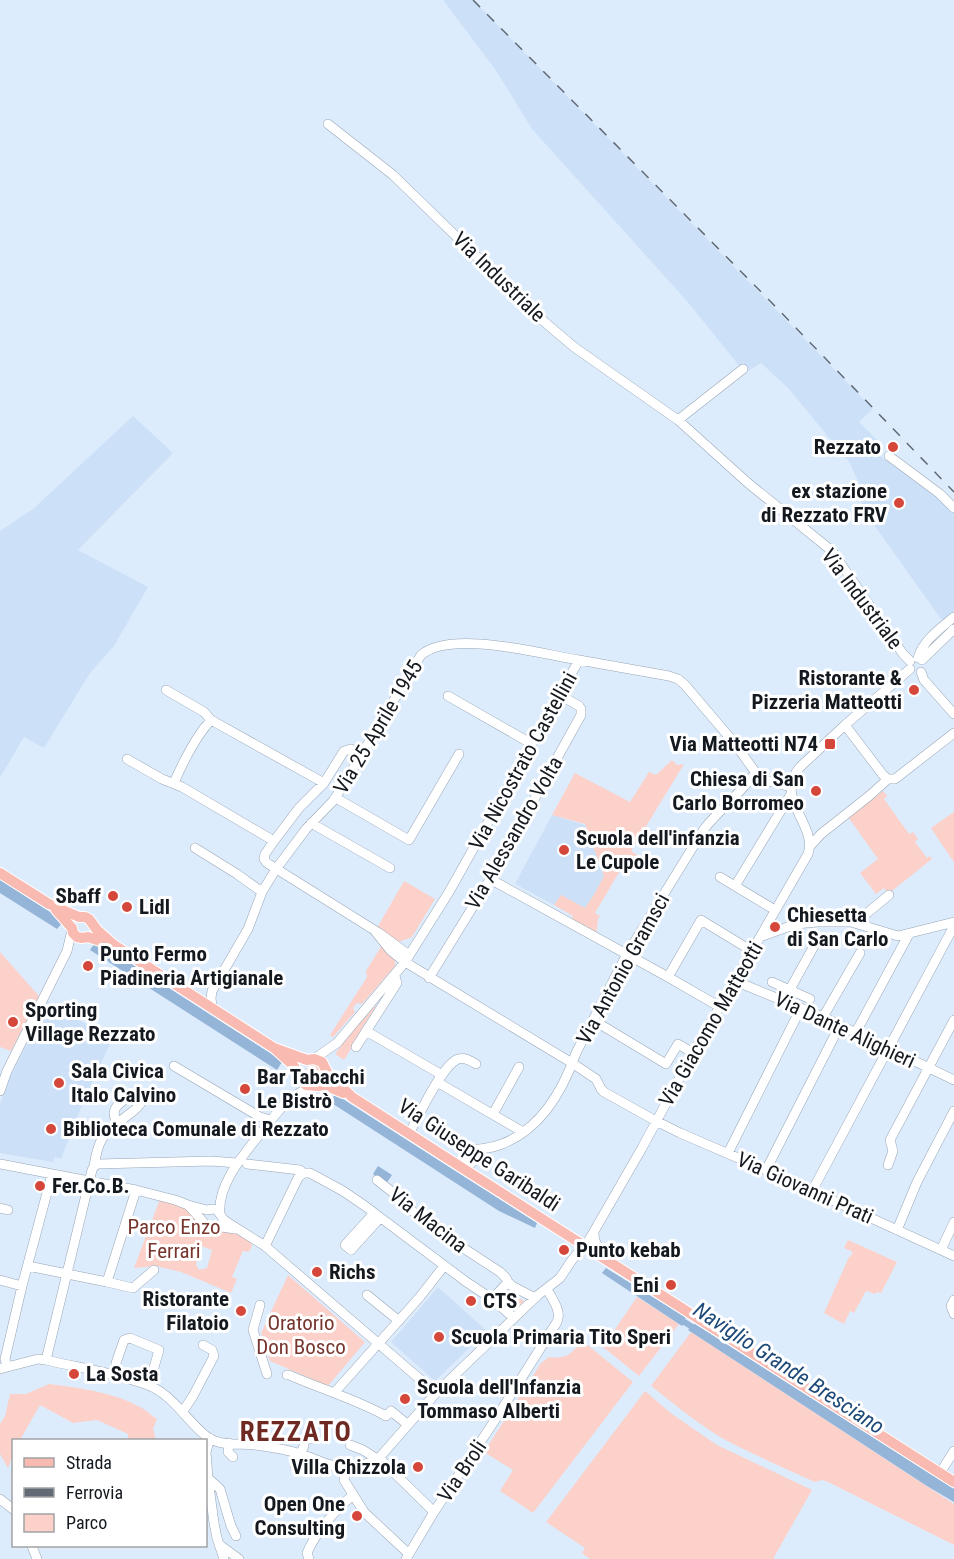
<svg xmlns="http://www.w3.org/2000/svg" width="954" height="1559" font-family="'Roboto Condensed',sans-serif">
<rect width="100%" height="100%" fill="#ddecfd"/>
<path fill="#cce0f7" d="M443,0H473L873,409L859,422L879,442L876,454L910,473L954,510V612L943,622L872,522L852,486L859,483L849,462L789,389L761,363L745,373L686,300L532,129L495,69Z
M133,416L173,453L78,550L148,587L114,646L90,673L44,748L24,737L1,776L0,775V531L33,509Z
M552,815L585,825L604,876L595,893L585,908L561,895L554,905L515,884Z
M48,1001L112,1040L86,1095L61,1159L55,1157L53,1162L0,1153V1104L11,1075Z
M438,1287L487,1331L435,1381L391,1342Z"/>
<path fill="#fbd1ca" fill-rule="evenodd" d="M672,760L677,765L684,764L631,851L651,864L647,870L627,859L595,913L600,916L598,919L596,936L570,921L573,916L554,905L561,895L585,908L595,893L604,876L585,824L552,815L575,773L630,802L649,772L656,775Z
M883,791L887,796L884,799L909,834L913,832L918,839L915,842L927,858L930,856L932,859L888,894L884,888L876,894L860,873L878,859L848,817Z
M954,812V861H953L931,828Z
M404,881L435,899L412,937L396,943L377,928Z
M382,945L395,960V966L362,1004L357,1003L353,1008L355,1012L333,1037L330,1035L367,977L366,971Z
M0,952L39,996L11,1051L0,1047Z
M375,1006L376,1007L361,1029L362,1031L344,1060L335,1054L346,1039Z
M306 1072a7 7 0 1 1 14 0a7 7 0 1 1-14 0Z
M160,1199L188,1209L195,1215L200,1227L205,1230L231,1231L250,1240L252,1246L249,1252L243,1251L232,1277L237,1279L231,1293L181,1272L156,1266L134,1268ZM201,1246L212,1250L207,1268L199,1270L196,1264Z
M848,1240L897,1262L881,1293L877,1292L875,1294L866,1291L854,1313L850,1311L844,1324L824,1313L849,1257H850L853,1252L844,1248Z
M288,1275L365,1342L328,1386L270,1361L261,1333Z
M507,1291L524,1301L516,1309L502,1297Z
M637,1297L679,1324L639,1376L603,1347Z
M691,1332L954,1504V1545L828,1482L822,1480L815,1482C784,1468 752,1454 722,1438C697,1423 674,1404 651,1386Z
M585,1343L633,1382L533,1513L500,1491L513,1470L484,1452L541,1363L549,1357C573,1360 569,1349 585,1343Z
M49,1384C80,1388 114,1392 142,1408C147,1411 152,1416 157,1419L153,1429L156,1440H128V1434L97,1420L73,1423L40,1405L20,1440H14L13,1455L8,1468L0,1454V1424L5,1416L10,1394H26Z
M645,1391L672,1414L717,1445L812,1490L773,1559H590L582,1553L585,1548L546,1522Z"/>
<path fill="#94b4d8" d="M0,880L61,919L62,923L57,929L0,893Z
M99,943L281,1060L282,1062L277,1070L90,950L94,944Z
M335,1094L537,1223L535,1228L499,1211L330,1102Z
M378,1166L392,1175L386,1184L373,1174Z
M606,1268L685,1317L686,1321L682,1326L602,1273Z
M695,1324L954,1489V1502L927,1486L688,1330L692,1325Z"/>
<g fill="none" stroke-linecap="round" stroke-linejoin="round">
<path stroke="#94b4d8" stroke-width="6" d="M678,1318L697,1330"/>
<defs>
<path id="minor" d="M328,124L393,175L541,319L574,347L678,420L748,483L832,551L903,654L910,661
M678,420L743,369
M889,456L940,494L954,508
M918,658C923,640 941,628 954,617
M922,660L954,629
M921,672L924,680L954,714
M166,690L204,712L211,720L324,783
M448,696L532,744
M845,725L883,775L888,779H895L954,733
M361,755L351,749L344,751L324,783L299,808L274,841L265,854L264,859L267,863L379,933L409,955
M127,759L162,779L182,787L274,841
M174,783C183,762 195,737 211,720
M336,798L409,840L459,754
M311,823L390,868
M810,846L821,834L869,796L888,779
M195,848L237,874L262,892
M720,877L775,910
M490,879L668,977L720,1007
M735,886L791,794
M855,923L889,895
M374,930L391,951L405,962L572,1063L596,1079L601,1089L604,1092L656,1121L680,1133L766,1170L954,1256
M760,937L796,924L817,922H851L898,936L954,922
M668,977L701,920L752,951
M429,978L490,879L581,715V709L579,706L560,695
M735,981L823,1017L954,1080
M772,982L810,999
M784,1000L814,946
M212,1007L211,998L212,991L248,929L262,892L276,869L306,829L333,801L339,792L421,655C451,629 541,654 579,660
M823,1017L860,953
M593,1020L666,1064L678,1044L693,1053
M366,1031L442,1075
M856,1032L909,934
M356,1047L397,983L395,976
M314,1059L337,1043L405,962L449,892L579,660L669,676L678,679L685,685L736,745L758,776L765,780L791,787
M174,1066L260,1117L271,1120
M437,1082L523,1132
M0,1091L7,1071L67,951L72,930
M493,1114L519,1067
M409,1134C418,1117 442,1065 458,1059C465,1057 471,1061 476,1064
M728,1153L801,1008
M0,1164L136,1190L175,1200L188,1205L207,1210L213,1209L217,1210L224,1220L230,1224L265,1246L436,1393
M247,1164L300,1170L303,1173H310L343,1191L365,1206L465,1281L492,1299L514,1318
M459,1165C474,1142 480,1153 502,1144C541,1129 563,1090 576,1053L627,954L704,829C720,809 741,793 756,772
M888,1165L893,1151L890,1140L954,1020
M94,1166C99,1135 104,1134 128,1115C134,1111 139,1107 142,1101L139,1097L130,1096C119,1103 108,1110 118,1123
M466,1170L482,1149
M766,1170L840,1025
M377,1180L396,1195L425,1223L500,1272L506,1278L508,1282
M812,1191L954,926
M188,1205L208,1227L212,1228L222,1227L235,1229
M0,1208L8,1210
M374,1213L345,1245L351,1250L380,1218
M220,1214C217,1183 246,1152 264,1129C272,1119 281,1106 292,1098C298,1093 305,1089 313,1087
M897,1230L917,1182L954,1111
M594,1232C593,1244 600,1251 609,1256
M265,1246L298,1178L303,1173
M941,1250L954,1222
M28,1266L107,1282L136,1190
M0,1280L22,1286
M107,1282L133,1288L154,1270
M367,1295L399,1321
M492,1299L508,1282L512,1286L535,1298
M954,1300L951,1306L954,1314
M260,1305L253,1330L267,1374
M46,1360L92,1170L94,1166L98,1164L211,1161L237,1163
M7,1367L5,1359L22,1286L52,1174
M0,1369L38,1359L46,1360C80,1368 116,1373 148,1385C173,1395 186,1420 206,1436C220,1447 240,1443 255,1445C270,1447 286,1449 300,1454C315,1458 328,1467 344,1467C355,1468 369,1464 379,1458L436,1393L538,1295L560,1278L572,1260L589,1240L642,1148L693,1053L808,854C818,824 773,799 800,767L845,725L910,669
M287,1375H289C321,1389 355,1399 386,1416L391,1411L407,1424
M122,1378V1373L116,1369V1363L124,1340L130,1338L159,1350L149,1385
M334,1393L419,1298L444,1266
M183,1411L193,1396L214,1356L212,1350L203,1345
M210,1438L206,1452L208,1478L214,1523L217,1538L224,1559
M307,1439H316
M229,1443L228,1452L233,1457
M350,1445L363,1450L377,1459
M379,1458L434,1512
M295,1466L304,1446
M346,1468L344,1480L364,1512L409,1554
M940,1473L954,1451
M208,1478L220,1489L231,1526L236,1536
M0,1499L14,1510
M220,1545L239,1559
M32,1546L37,1559
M309,1559L307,1553C316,1532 335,1510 353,1495
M406,1559L434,1512L495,1420L557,1322C562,1311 552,1299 547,1289"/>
<path id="major" d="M0,873L49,904L79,917H85L89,919L97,930L114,945L274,1048L293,1065L299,1074L301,1080L306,1085L329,1087L343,1093
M56,910L72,928L73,933L77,937L82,938L88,937L109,944
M274,1048L307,1060L314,1059L322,1062L327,1072L352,1097C552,1226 753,1353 954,1482"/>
</defs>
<use href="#minor" stroke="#97a5b5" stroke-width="10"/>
<use href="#major" stroke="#fff" stroke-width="12"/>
<use href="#minor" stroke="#fff" stroke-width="9"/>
<use href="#major" stroke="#f9bab2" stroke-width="10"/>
<path stroke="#616a75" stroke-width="1.5" stroke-dasharray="10 10" stroke-linecap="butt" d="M473,0L770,301L954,492"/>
</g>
<g fill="#d5473b" stroke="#fff" stroke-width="2">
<circle cx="893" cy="447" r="6"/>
<circle cx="899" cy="503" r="6"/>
<circle cx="914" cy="690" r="6"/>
<rect x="824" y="738" width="12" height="12" rx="3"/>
<circle cx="816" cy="791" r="6"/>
<circle cx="564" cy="850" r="6"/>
<circle cx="113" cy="896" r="6"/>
<circle cx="127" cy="907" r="6"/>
<circle cx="775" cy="927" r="6"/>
<circle cx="88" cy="966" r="6"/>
<circle cx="13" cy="1022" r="6"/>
<circle cx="59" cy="1083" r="6"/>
<circle cx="245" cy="1089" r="6"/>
<circle cx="51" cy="1129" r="6"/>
<circle cx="40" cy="1186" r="6"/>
<circle cx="564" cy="1250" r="6"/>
<circle cx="317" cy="1272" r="6"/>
<circle cx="671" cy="1285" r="6"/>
<circle cx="471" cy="1301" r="6"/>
<circle cx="241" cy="1311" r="6"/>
<circle cx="439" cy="1337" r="6"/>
<circle cx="74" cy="1374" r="6"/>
<circle cx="405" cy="1399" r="6"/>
<circle cx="418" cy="1467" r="6"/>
<circle cx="357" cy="1516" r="6"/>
</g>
<g text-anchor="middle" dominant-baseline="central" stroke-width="6" stroke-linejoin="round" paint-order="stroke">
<g font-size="21" fill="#14191f" stroke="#fff">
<text transform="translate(499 277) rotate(44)">Via Industriale</text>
<text transform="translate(862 599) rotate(53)">Via Industriale</text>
<text transform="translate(378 727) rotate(-59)">Via 25 Aprile 1945</text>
<text transform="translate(523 761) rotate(-61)">Via Nicostrato Castellini</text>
<text transform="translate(514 833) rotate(-60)">Via Alessandro Volta</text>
<text transform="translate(623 969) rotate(-61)">Via Antonio Gramsci</text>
<text transform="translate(711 1024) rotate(-60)">Via Giacomo Matteotti</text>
<text transform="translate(845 1030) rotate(25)">Via Dante Alighieri</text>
<text transform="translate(479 1155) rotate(33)">Via Giuseppe Garibaldi</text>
<text transform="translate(805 1188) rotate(24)">Via Giovanni Prati</text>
<text transform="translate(428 1220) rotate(38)">Via Macina</text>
<text transform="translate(462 1471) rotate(-56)">Via Broli</text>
</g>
<g font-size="21" font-weight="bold" fill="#14191f" stroke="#fff" text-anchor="start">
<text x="881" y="447" text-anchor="end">Rezzato</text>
<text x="887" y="491" text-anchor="end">ex stazione<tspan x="887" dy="24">di Rezzato FRV</tspan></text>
<text x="902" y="678" text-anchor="end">Ristorante &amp;<tspan x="902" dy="24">Pizzeria Matteotti</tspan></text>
<text x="818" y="744" text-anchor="end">Via Matteotti N74</text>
<text x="804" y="779" text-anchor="end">Chiesa di San<tspan x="804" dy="24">Carlo Borromeo</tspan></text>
<text x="576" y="838">Scuola dell'infanzia<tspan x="576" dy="24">Le Cupole</tspan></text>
<text x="101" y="896" text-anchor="end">Sbaff</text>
<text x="139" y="907">Lidl</text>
<text x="787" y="915">Chiesetta<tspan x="787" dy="24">di San Carlo</tspan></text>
<text x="100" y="954">Punto Fermo<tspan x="100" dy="24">Piadineria Artigianale</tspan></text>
<text x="25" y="1010">Sporting<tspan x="25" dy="24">Village Rezzato</tspan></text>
<text x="71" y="1071">Sala Civica<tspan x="71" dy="24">Italo Calvino</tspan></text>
<text x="257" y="1077">Bar Tabacchi<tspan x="257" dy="24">Le Bistrò</tspan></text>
<text x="63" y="1129">Biblioteca Comunale di Rezzato</text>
<text x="52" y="1186">Fer.Co.B.</text>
<text x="576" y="1250">Punto kebab</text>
<text x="329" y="1272">Richs</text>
<text x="659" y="1285" text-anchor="end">Eni</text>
<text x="229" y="1299" text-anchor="end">Ristorante<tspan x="229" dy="24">Filatoio</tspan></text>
<text x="483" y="1301">CTS</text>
<text x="451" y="1337">Scuola Primaria Tito Speri</text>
<text x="86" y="1374">La Sosta</text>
<text x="417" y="1387">Scuola dell'Infanzia<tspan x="417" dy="24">Tommaso Alberti</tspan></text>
<text x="406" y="1467" text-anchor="end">Villa Chizzola</text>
<text x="345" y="1504" text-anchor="end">Open One<tspan x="345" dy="24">Consulting</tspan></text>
</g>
<g font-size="21" fill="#76352d" stroke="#fff">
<text x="174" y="1227">Parco Enzo<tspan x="174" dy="24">Ferrari</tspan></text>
<text x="301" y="1323">Oratorio<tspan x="301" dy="24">Don Bosco</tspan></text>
</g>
<g font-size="22" font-style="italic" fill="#1d4978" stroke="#fff">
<text transform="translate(789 1368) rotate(33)">Naviglio Grande Bresciano</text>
</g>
<g font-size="27" font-weight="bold" letter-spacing="1.5" fill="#6e2922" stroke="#fff">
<text x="296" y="1432">REZZATO</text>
</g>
</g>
<rect x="12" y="1439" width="195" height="108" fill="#ffffff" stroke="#a1a3a5" stroke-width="1.5"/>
<rect x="24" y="1458" width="30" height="9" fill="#f9bab2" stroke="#a1a3a5" stroke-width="1.5"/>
<text x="66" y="1469" font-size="18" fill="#14191f">Strada</text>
<rect x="24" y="1488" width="30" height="9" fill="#616a75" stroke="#a1a3a5" stroke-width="1.5"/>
<text x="66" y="1499" font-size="18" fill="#14191f">Ferrovia</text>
<rect x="24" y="1514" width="30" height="18" fill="#fbd1ca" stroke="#a1a3a5" stroke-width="1.5"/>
<text x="66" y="1529" font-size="18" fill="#14191f">Parco</text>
</svg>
